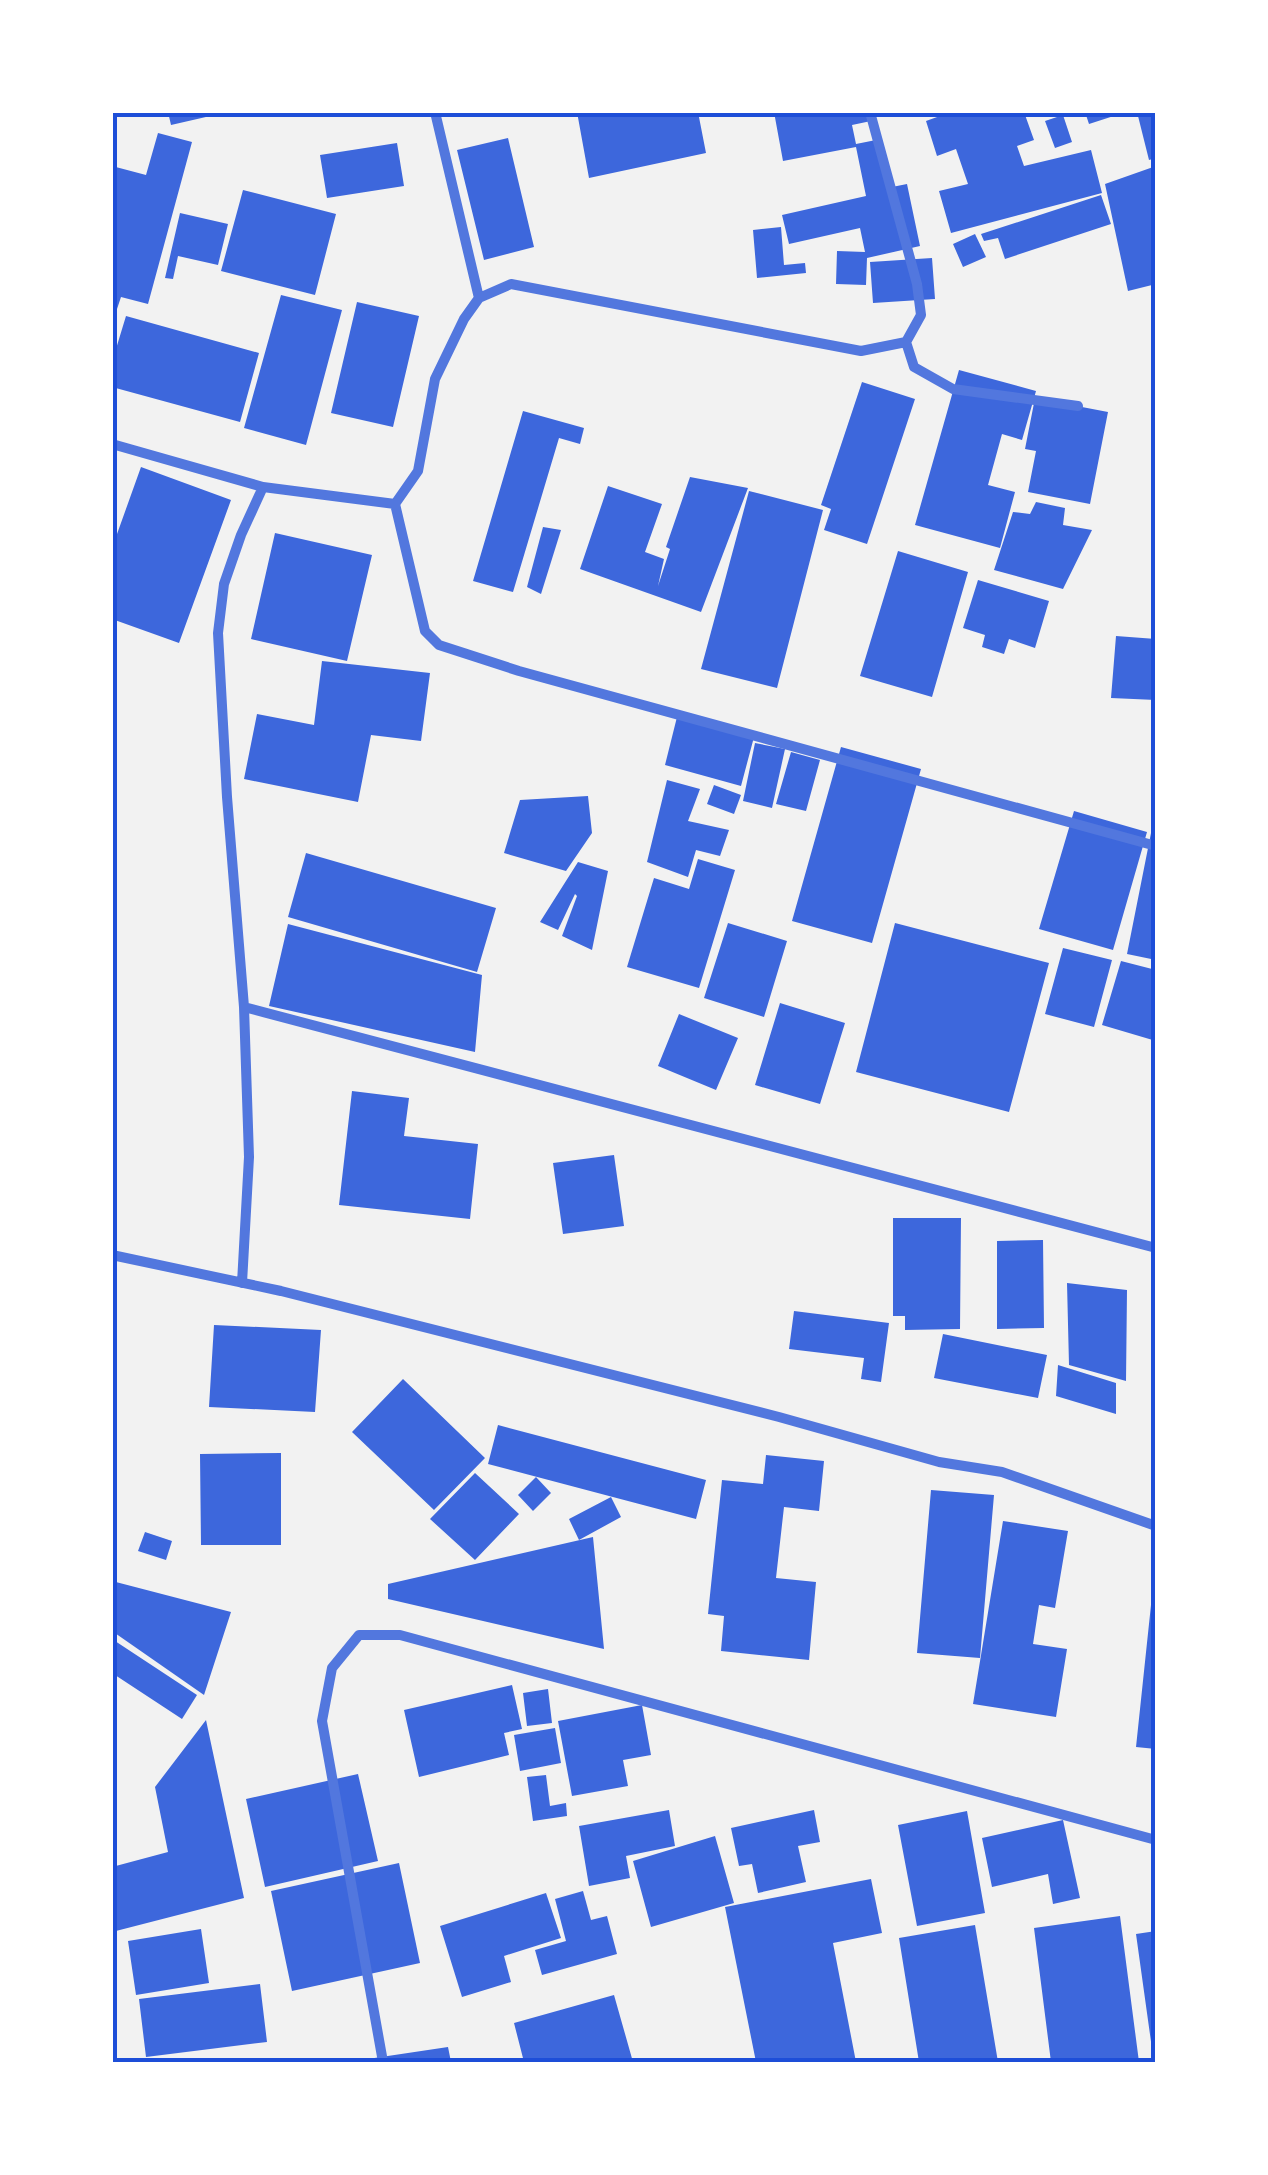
<svg xmlns="http://www.w3.org/2000/svg" width="1268" height="2175" font-family="'Zilla Slab',serif">
<rect width="100%" height="100%" fill="#f2f2f2"/>
<path fill="#3d67dc" d="M168,112H219V114L171,125Z
M577,112H698L706,153L589,178Z
M774,112H870L871,121L852,125L856,144L881,139L892,187L907,184L920,246L867,258L866,285L836,284L837,251L865,252L860,228L789,244L782,215L866,196L856,147L783,161Z
M951,112H1024L1034,140L1017,146L1024,166L1091,150L1102,193L951,233L939,191L968,184L956,149L937,156L926,121Z
M1085,112H1122L1123,113L1089,124Z
M1137,112H1156V158L1149,160Z
M1063,115L1072,142L1055,148L1045,121Z
M158,133L192,142L148,304L121,297L112,324V166L146,175Z
M508,138L534,247L484,260L457,150Z
M397,143L404,186L327,198L320,155Z
M1156,166V284L1128,291L1105,184Z
M243,190L336,214L315,295L221,271Z
M1101,195L1111,224L1005,259L998,238L984,241L981,234Z
M180,213L228,224L218,265L178,256L173,279L165,278Z
M781,227L784,265L805,263L806,273L757,278L753,230Z
M975,234L986,257L963,267L953,244Z
M932,258L935,299L873,303L870,262Z
M281,295L342,310L306,445L244,428Z
M357,302L419,316L393,427L331,413Z
M126,316L259,353L240,422L112,387V362Z
M959,370L1036,391L1022,440L1002,434L988,485L1015,492L1000,548L915,525Z
M862,382L915,399L867,544L824,530L831,509L821,505Z
M1035,398L1108,412L1090,504L1028,492L1036,451L1025,449Z
M523,411L584,428L580,444L559,438L513,592L473,581Z
M141,467L231,500L179,643L112,619V548Z
M690,477L748,488L701,612L580,569L608,486L662,504L645,552L664,559L658,586L670,549L666,547Z
M749,491L823,510L777,688L701,669Z
M1036,502L1065,508L1063,525L1092,530L1063,589L994,570L1013,512L1030,514Z
M543,527L561,530L541,594L527,587Z
M275,533L372,555L347,661L251,639Z
M898,551L968,572L932,697L860,676Z
M978,580L1049,601L1035,648L1009,639L1004,654L982,647L985,635L963,628Z
M1116,636L1156,639V700L1111,698Z
M322,661L430,673L421,741L371,735L358,802L244,779L257,714L314,725Z
M677,717L754,737L741,786L665,765Z
M755,743L785,749L772,808L743,801Z
M841,747L921,769L872,943L792,921Z
M791,752L820,760L806,811L776,804Z
M667,780L700,789L688,821L729,830L720,856L696,850L688,877L647,862Z
M714,785L741,795L734,814L707,804Z
M588,796L592,833L566,871L504,853L520,800Z
M1074,811L1147,832L1113,950L1039,929Z
M1151,833L1156,834V960L1127,954Z
M306,853L496,908L477,972L288,917Z
M698,859L735,870L699,988L627,967L654,878L689,889Z
M578,862L608,871L592,950L562,936L577,896L575,894L558,930L540,922Z
M728,923L787,941L764,1017L704,998Z
M895,923L1049,963L1009,1112L856,1072Z
M288,924L482,975L475,1052L269,1006Z
M1063,948L1112,960L1094,1027L1045,1014Z
M1121,961L1156,970V1041L1102,1025Z
M780,1003L845,1023L820,1104L755,1085Z
M679,1014L738,1038L716,1090L658,1066Z
M352,1091L409,1098L404,1136L478,1144L470,1219L339,1205Z
M614,1155L624,1226L563,1234L553,1163Z
M893,1218H961L960,1329L905,1330V1316H893Z
M1043,1240L1044,1328L997,1329V1241Z
M1067,1283L1127,1290L1126,1381L1069,1365Z
M794,1311L889,1323L881,1382L861,1379L864,1358L789,1349Z
M214,1325L321,1330L315,1412L209,1407Z
M943,1334L1047,1355L1038,1398L934,1378Z
M1058,1365L1116,1383V1414L1056,1396Z
M403,1379L485,1458L434,1510L352,1432Z
M498,1425L706,1480L696,1519L488,1464Z
M281,1453V1545H201L200,1454Z
M766,1455L824,1461L819,1511L784,1507L776,1578L816,1582L809,1660L721,1651L724,1616L708,1614L722,1480L763,1484Z
M475,1473L519,1514L475,1560L430,1519Z
M536,1477L551,1493L533,1511L518,1495Z
M931,1490L994,1495L980,1658L917,1653Z
M611,1497L621,1517L579,1540L569,1519Z
M1003,1521L1068,1531L1055,1608L1039,1605L1033,1644L1067,1649L1056,1717L973,1704Z
M145,1532L172,1541L166,1560L138,1551Z
M593,1537L604,1649L388,1599V1584Z
M112,1581L231,1612L204,1695L112,1631Z
M1153,1586H1156V1749L1136,1747Z
M112,1639L197,1695L182,1719L112,1673Z
M512,1685L522,1729L504,1733L509,1755L419,1777L404,1710Z
M548,1689L552,1723L527,1726L523,1693Z
M642,1705L651,1755L623,1760L628,1786L572,1796L558,1721Z
M206,1720L244,1898L112,1932V1867L168,1852L155,1787Z
M555,1728L561,1763L520,1771L514,1735Z
M358,1774L378,1861L265,1887L246,1799Z
M546,1775L550,1806L566,1803L567,1816L533,1821L527,1777Z
M669,1810L675,1846L626,1856L630,1878L589,1886L579,1826Z
M814,1810L820,1842L798,1846L806,1882L758,1893L752,1864L739,1866L731,1828Z
M967,1811L985,1913L917,1926L898,1825Z
M1063,1820L1080,1898L1053,1904L1048,1874L992,1887L982,1838Z
M715,1836L734,1903L651,1927L633,1861Z
M399,1863L420,1963L292,1991L271,1891Z
M871,1879L882,1933L833,1943L856,2062H756L725,1907Z
M583,1891L591,1920L607,1916L617,1954L542,1975L535,1950L566,1941L555,1899Z
M546,1893L561,1938L504,1956L511,1982L462,1997L440,1926Z
M1120,1916L1139,2062H1051L1034,1928Z
M975,1925L998,2062H919L899,1938Z
M201,1929L209,1983L136,1995L128,1941Z
M1156,1931V2056H1153L1136,1934Z
M260,1984L267,2042L146,2057L139,1999Z
M614,1995L633,2062H524L514,2023Z
M448,2047L451,2062H361V2060Z"/>
<g fill="none" stroke-linecap="round" stroke-linejoin="round">
<path stroke="#5277de" stroke-width="10" d="M435,112L479,298
M906,342L914,367L953,389L1078,406
M112,444L263,487
M395,504L425,631L439,645L519,671L1156,846
M244,1007L1156,1248
M112,1255L281,1291L779,1417L939,1462L1002,1472L1156,1526
M242,1283L249,1157L244,1007L227,797L218,633L224,584L241,535L263,487L395,504L418,471L435,379L464,319L479,298L511,284L861,351L906,342L921,315L917,284L870,112
M383,2062L322,1721L332,1668L359,1635H400L1156,1840"/>
</g>
<rect width="1268" height="2175" fill="none" stroke="#ffffff" stroke-width="230"/>
<rect x="115" y="115" width="1038" height="1945" fill="none" stroke="#1d4ed8" stroke-width="4"/>
</svg>
